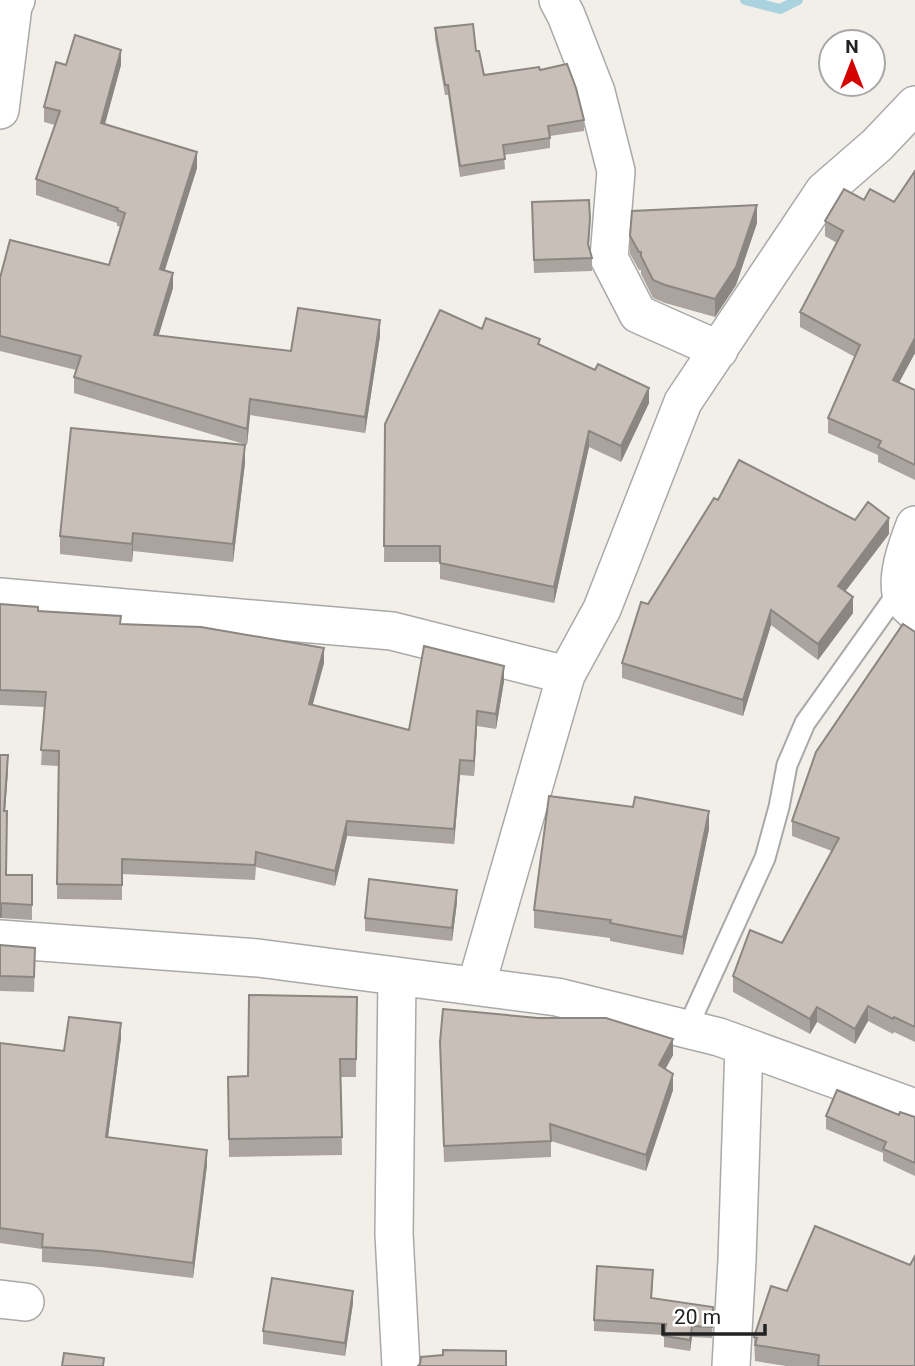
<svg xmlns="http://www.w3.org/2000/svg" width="915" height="1366" font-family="Roboto,sans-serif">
<rect width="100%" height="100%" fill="#f2efe9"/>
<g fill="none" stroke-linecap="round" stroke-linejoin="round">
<path stroke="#aad3df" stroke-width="10" d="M745,0L780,9L798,0"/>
<defs>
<path id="service" d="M687,1029L765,858L779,807L787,765L805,723L901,588"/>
<path id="minor" d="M558,0L566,15L596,92L616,171L609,258L638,314L719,350
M0,110L13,6L16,0
M915,525C908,543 894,580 903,599C905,604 911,608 915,612
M0,597L392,631L566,675
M0,939L258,958L557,997L719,1037L915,1108
M397,976L394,1234L401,1366
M476,986L566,675L602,609L683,402L824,191L877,145L915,105
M0,1299L25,1302
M731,1366L737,1260L744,1046"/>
</defs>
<use href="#service" stroke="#a9a9a9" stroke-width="23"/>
<use href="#minor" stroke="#a9a9a9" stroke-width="40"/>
<use href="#service" stroke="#fff" stroke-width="19"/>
<use href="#minor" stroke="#fff" stroke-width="37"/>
</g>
<path fill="#aba49e" d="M435,28L476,51L484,75L540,70L584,120V131L550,136V148L504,155L505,169L460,177L448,95H445L435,38Z
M66,65H121L105,124L197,168L165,270L173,288L158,336L291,351L380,336L365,433L250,415L247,445L74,393V377L76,370L0,351V278L109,265L121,227L117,226V223L36,195V179L55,125L44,122V107Z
M915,171V353L899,382L915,390V480L878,462V455L828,433V418L855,357L800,327V312L837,243L825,236V221L864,200L894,202Z
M532,214L590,231L589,247L592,258V271L534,273Z
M757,223L736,285L715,317L665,303L653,298L641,274V270H639L630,254V236Z
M482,329L540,345L649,403L621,462L589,447L554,603L440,579V562H384L385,424Z
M245,463L233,562L133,551L132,562L60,554V536Z
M855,520L889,534L845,591L853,613L818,660L771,625L743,716L622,678V663L648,604Z
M0,604L121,624L324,663L312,705L409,730L504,681L496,729L477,726L474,776L460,775L454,844L347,836L335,886L256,867L255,880L122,874V900L57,899L58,766L41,765L44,707L0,705Z
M915,632V1042L894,1032L893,1034L868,1021L855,1044L817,1022L810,1034L733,992V976L782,943L832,851L792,836V821Z
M0,755L8,770L5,811L6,875H32V920L0,918Z
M709,829L683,955L610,941V938L534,928V910Z
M457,902L452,941L365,931V918Z
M0,945L35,963L34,992L0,991Z
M357,997L356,1077H341L342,1155L229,1157L228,1077L248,1076Z
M121,1038L108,1138L207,1165L193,1278L101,1267L42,1262V1249L0,1243V1043L64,1051Z
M440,1042L673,1055L665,1069L673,1090L646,1171L551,1141V1157L444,1162Z
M899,1115L915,1117V1176L883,1161V1153L826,1129V1116Z
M910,1265L915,1366H786L755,1361L754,1337L787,1291Z
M653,1281L652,1298L713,1318L712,1338L692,1337L690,1351L664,1347V1335L594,1331V1320Z
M353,1303L345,1356L263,1344V1331Z"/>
<path fill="#8b8681" d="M121,50V65L101,138V123Z
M197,152V168L160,285V269Z
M757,205V223L736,285L715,317V299Z
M173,273V288L154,351V335Z
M380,320V336L365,433V417Z
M915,338V353L893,394V380Z
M649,388V403L621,462V446Z
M250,399V415L247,445V429Z
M589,431V447L554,603V587Z
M245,445V463L233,562V544Z
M889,518V534L838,601V586Z
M133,533V551L132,562V544Z
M853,597V613L818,660V644Z
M771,610V625L743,716V700Z
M324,648V663L309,719V704Z
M504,666V681L496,729V714Z
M477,711V726L474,776V761Z
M8,755V770L4,826V811Z
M460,760V775L454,844V829Z
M709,811V829L683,955V937Z
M347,821V836L335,886V871Z
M457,890V902L452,941V928Z
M0,903H2V918H0Z
M868,1006V1021L855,1044V1029Z
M817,1007V1022L810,1034V1019Z
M121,1023V1038L106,1152V1137Z
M673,1039V1055L659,1081V1065Z
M673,1074V1090L646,1171V1155Z
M207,1150V1165L193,1278V1263Z
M353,1291V1303L345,1356V1343Z
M692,1326V1337L690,1351V1340Z"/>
<path fill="#c7bfb8" stroke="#8b8681" stroke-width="2" d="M473,24L476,51H479L484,75L539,67L540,70L567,64L576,88L584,120L548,126L550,138L503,145L505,159L460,166L448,85H445L435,28Z
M75,35L121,50L101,123L197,152L160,269L173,273L154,335L291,351L298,308L380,320L365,417L250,399L247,429L74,377L81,356L0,336V278L10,240L109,265L125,213L117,210L118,208L36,179L60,111L44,107L56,62L66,65Z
M915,171V338L893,380L915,390V465L878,447L881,441L828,418L860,345L800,312L843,231L825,221L844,189L864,200L870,189L894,202Z
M589,200L590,219L588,244L592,258L534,260L532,202Z
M757,205L736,267L715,299L665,285L653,280L641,256V252H639L630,236L632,211Z
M440,310L482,329L486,318L540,339L538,344L595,370L598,364L649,388L621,446L589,431L554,587L440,563V546H384L385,424Z
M71,428L245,445L233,544L133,533L132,544L60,536Z
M739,460L855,520L868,502L889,518L838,586L853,597L818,644L771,610L743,700L622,663L641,602L648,604L714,498L718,500Z
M0,604L38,607V611L121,616L120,624L201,627L324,648L309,704L409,730L424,646L504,666L496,714L477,711L474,761L460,760L454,829L347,821L335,871L256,852L255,865L122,859V885L57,884L59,751L41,750L46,692L0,690Z
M903,624L915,632V1027L894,1017L893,1019L868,1006L855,1029L817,1007L810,1019L733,976L750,930L782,943L839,838L792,821L816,752Z
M0,755H8L4,811H7L6,875H32V905L0,903Z
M549,796L633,807L635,797L709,811L683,937L610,923L611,920L534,910Z
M369,879L457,890L452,928L365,918Z
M0,945L35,948L34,977L0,976Z
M249,995L357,997L356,1059H340L342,1137L229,1139L228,1077L248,1076Z
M443,1009L538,1018H606L673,1039L659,1065L673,1074L646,1155L550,1124L551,1141L444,1146L440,1042Z
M69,1017L121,1023L106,1137L207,1150L193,1263L101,1251L42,1247L43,1234L0,1228V1043L64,1051Z
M837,1090L899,1115L900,1112L915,1117V1163L883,1149L886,1142L826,1116Z
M815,1226L910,1265L915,1256V1366H818L819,1355L755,1345L757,1338L754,1337L771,1286L787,1291Z
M597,1266L653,1270L651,1298L713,1307L712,1327L692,1326L690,1340L664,1336L666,1324L594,1320Z
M272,1278L353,1291L345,1343L263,1331Z
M443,1350L506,1351V1366H418L420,1364L421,1357L443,1355Z
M64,1353L104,1358L103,1366H62Z"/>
<g transform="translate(852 63)"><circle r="33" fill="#ffffff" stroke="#a7a7a7" stroke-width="2"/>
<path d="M0-5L12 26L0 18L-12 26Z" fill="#d40000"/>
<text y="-10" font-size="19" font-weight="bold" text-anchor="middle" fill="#222222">N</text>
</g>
<path d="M663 1324v10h102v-10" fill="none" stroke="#222222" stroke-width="3.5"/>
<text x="674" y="1324" font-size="21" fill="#222222" stroke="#ffffff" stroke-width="5" paint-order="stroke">20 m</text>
</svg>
